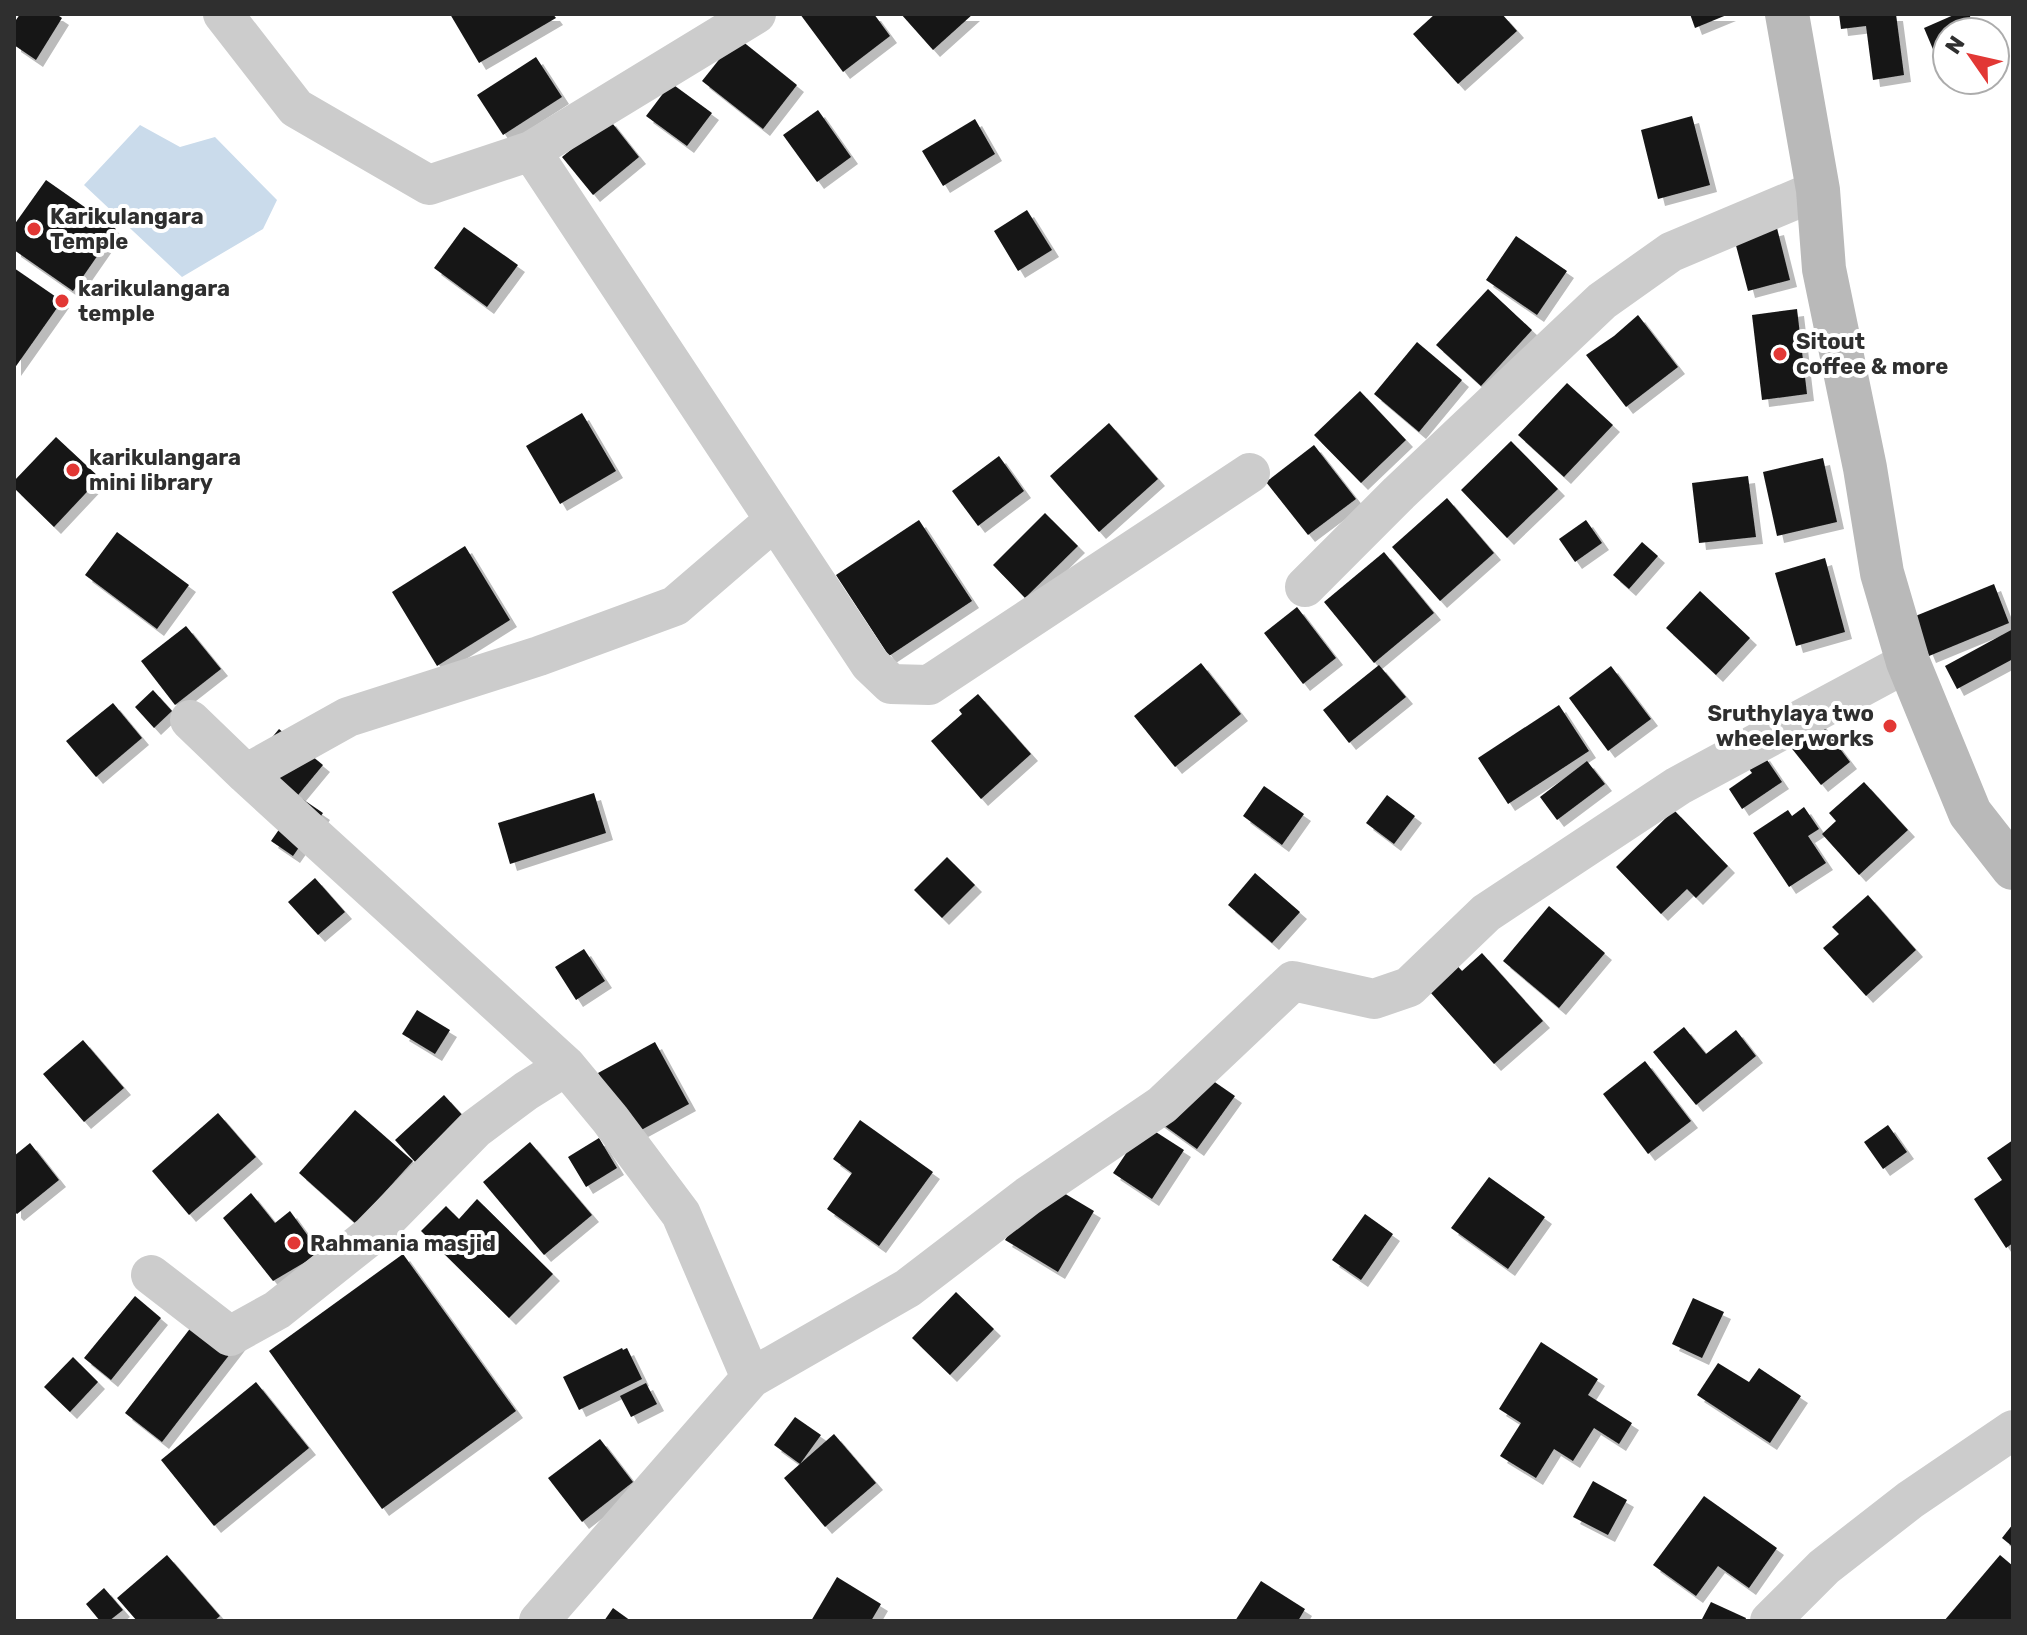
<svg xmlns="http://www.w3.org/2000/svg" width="2027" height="1635" font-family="Rubik,sans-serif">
<defs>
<filter id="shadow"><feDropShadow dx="7" dy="7" stdDeviation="0" flood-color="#0004"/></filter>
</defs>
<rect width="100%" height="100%" fill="#fff"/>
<path fill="#cadbeb" d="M140,125L180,147L215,137L277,200L263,229L182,277L84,185Z"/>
<path fill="#161616" filter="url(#shadow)" d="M20,14H56L62,18L36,60L14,45V23Z
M450,14H553L556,18L479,63Z
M800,14H874L890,36L843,72Z
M901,14H973L933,50Z
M1435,14H1502L1517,31L1458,84L1413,34Z
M1690,14H1729L1695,28Z
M1839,14H1896L1904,75L1873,80L1866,26L1841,29Z
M1956,14H1969L1977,32H1947V49L1935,54L1924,28Z
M737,37L797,85L763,129L702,81Z
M536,57L562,97L503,135L477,95Z
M671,83L712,113L687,146L646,116Z
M818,110L851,157L817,182L783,135Z
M1692,116L1710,185L1658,199L1641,130Z
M609,119L639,157L593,195L562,157Z
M975,119L995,154L943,186L922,151Z
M46,180L116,229L73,291L14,250V225Z
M1027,210L1052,250L1018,271L994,231Z
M464,227L518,265L487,307L434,268Z
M1777,228L1790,280L1748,291L1734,238Z
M1516,236L1567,271L1537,315L1486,280Z
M14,268L62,301L14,369Z
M1488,289L1532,330L1481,386L1436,345Z
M1797,309L1807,394L1762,400L1752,315Z
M1638,315L1678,367L1626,407L1586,355L1614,336Z
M1417,342L1462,380L1419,432L1374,394Z
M1567,383L1613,425L1564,477L1518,435Z
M1360,391L1406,440L1361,483L1314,435Z
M582,413L616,471L560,504L526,446Z
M1109,423L1158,479L1099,532L1050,476Z
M56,437L100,478L54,527L14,488V481Z
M1511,441L1558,489L1507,538L1461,490Z
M1314,445L1356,499L1308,535L1266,482Z
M999,456L1024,491L978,526L952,491Z
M1823,458L1837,522L1777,536L1763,472Z
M1748,476L1756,537L1699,543L1692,483Z
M1447,498L1494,553L1440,601L1392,547Z
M1045,513L1078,546L1025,598L993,565Z
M919,520L972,601L889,656L836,575Z
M1586,520L1602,543L1575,562L1559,539Z
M117,532L189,585L157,629L85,575Z
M1642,542L1658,556L1629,589L1613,575Z
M465,546L510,620L437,666L392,592Z
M1384,552L1434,613L1374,663L1324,602Z
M1825,558L1845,632L1796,646L1775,573Z
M1994,584L2009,623L1929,656L1913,617Z
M1700,591L1750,638L1716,675L1666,628Z
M1297,607L1336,658L1303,684L1264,633Z
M186,626L221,669L175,705L141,661Z
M2013,629V659L1957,689L1945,666Z
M1201,663L1241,714L1175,767L1134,716Z
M1379,665L1406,697L1349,743L1323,710Z
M1611,666L1651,719L1608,751L1569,698Z
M153,690L172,711L154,728L135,707Z
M978,694L1031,754L981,799L931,741L962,714L959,710Z
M113,703L142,738L96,777L66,741Z
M1559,705L1589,751L1508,804L1478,758Z
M1819,721L1850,762L1821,785L1789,745Z
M279,729L323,765L294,800L250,764Z
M1763,754L1782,782L1742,809L1729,789L1752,773L1746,765Z
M1587,761L1605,784L1557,820L1540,797Z
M1864,782L1908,830L1859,875L1822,834L1836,821L1829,813Z
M1264,786L1304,814L1282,845L1243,816Z
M594,793L606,833L510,864L498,823Z
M1387,795L1415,816L1394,844L1366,823Z
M301,798L323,813L293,856L271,841Z
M1804,807L1819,829L1808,836L1826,863L1789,887L1753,833L1788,810L1792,816Z
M1674,810L1728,866L1696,898L1687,889L1661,914L1616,867Z
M947,857L975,885L942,918L914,890Z
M1255,873L1300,912L1272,943L1228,905Z
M315,878L345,912L318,935L288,902Z
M1868,895L1916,950L1866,996L1823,948L1839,934L1832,927Z
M1549,906L1605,953L1559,1008L1503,961Z
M584,949L605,981L576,1000L555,967Z
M1442,950L1462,971L1482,953L1543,1021L1494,1064L1415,975Z
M417,1010L450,1030L435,1054L402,1034Z
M1684,1027L1706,1054L1736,1030L1756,1056L1696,1105L1653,1052Z
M83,1040L124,1088L84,1122L43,1074Z
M655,1042L689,1104L632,1135L598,1073Z
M1645,1061L1691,1121L1648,1154L1603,1094Z
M1193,1067L1235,1096L1197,1149L1155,1119Z
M444,1095L475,1129L426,1174L395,1140Z
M355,1110L413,1161L356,1224L299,1173Z
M218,1113L256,1157L189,1215L152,1171Z
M860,1120L933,1172L879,1246L827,1209L852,1173L833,1159Z
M1145,1125L1184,1150L1152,1199L1113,1173Z
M1888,1125L1907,1152L1883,1169L1864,1142Z
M599,1138L617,1168L586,1187L568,1157Z
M2013,1140V1243L2006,1248L1974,1199L2002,1180L1987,1158Z
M530,1142L592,1215L544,1255L483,1182Z
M30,1143L59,1180L17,1214L14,1211V1156Z
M1489,1177L1545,1217L1508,1269L1451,1228Z
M1042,1180L1094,1211L1058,1272L1005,1240Z
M251,1193L275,1223L290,1211L319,1251L307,1261L273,1281L223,1218Z
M477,1199L553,1274L509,1318L421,1231L446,1206L459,1219Z
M1365,1214L1393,1234L1361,1280L1332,1260Z
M403,1254L516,1411L382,1509L269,1351Z
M956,1292L994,1329L950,1375L912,1338Z
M135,1296L161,1318L111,1380L84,1358Z
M1693,1298L1724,1312L1702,1358L1672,1344Z
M202,1313L240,1341L162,1442L125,1413Z
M1541,1342L1598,1379L1588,1395L1632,1423L1619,1444L1594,1428L1573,1461L1554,1449L1536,1478L1500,1456L1521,1423L1499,1409Z
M622,1348L623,1350L627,1348L642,1379L579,1410L563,1377Z
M73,1357L98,1382L70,1412L44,1387Z
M1718,1363L1749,1382L1759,1368L1801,1396L1770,1443L1697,1395Z
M256,1382L309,1448L214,1526L161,1460Z
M646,1383L657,1404L631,1417L620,1396Z
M795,1417L821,1435L800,1464L774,1445Z
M834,1434L876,1483L825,1527L784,1478Z
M600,1439L633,1482L582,1522L548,1478Z
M1593,1481L1627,1500L1608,1535L1573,1517Z
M1704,1496L1777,1548L1749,1588L1718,1566L1696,1596L1653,1565Z
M2013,1524V1547L2002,1538Z
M167,1555L220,1616L214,1621H137L117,1598Z
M2000,1555L2013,1566V1621H1944Z
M837,1577L881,1604L871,1621H811Z
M1261,1581L1305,1609L1298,1621H1235Z
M104,1588L123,1610L109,1621H100L86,1604Z
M1711,1602L1746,1618L1745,1621H1701Z
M613,1608L631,1621H604Z"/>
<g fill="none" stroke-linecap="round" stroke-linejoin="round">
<path stroke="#ccc" stroke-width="40" d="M223,14L296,108L429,185L531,151L756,14
M531,151L870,664L891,684L929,685L1250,473
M1305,587L1399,493L1602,301L1671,252L1818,190
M190,720L246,774L566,1066
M246,774L348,717L539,656L675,606L775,520
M151,1275L230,1336L277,1310L370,1236L475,1129L526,1091L566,1066L610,1119L681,1214L751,1378L908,1288L1028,1196L1162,1105L1293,981L1374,999L1409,987L1486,913L1678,786L1908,662
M539,1621L751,1378
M1770,1621L1824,1567L1910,1500L2013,1430"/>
<path stroke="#b9b9b9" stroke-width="44" d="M1787,14L1818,190L1824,269L1865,468L1882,573L1908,662L1970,813L2013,868"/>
</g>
<g fill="#e23835" stroke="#fff" stroke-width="3">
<circle cx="34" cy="229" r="8"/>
<circle cx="62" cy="301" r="8"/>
<circle cx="1780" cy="354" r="8"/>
<circle cx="73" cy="470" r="8"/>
<circle cx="1890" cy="726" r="8"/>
<circle cx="294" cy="1243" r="8"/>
</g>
<g text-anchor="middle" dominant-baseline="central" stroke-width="8" stroke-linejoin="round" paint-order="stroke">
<g font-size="22" font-weight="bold" fill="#2f2f2f" stroke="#fff" text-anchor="start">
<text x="50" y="216">Karikulangara<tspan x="50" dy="25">Temple</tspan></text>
<text x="78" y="288">karikulangara<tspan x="78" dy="25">temple</tspan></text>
<text x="1796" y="341">Sitout<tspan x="1796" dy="25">coffee &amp; more</tspan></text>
<text x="89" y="457">karikulangara<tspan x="89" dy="25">mini library</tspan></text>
<text x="1874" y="713" text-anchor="end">Sruthylaya two<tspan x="1874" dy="25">wheeler works</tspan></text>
<text x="310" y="1243">Rahmania masjid</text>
</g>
</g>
<rect width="2027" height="1635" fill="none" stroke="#2f2f2f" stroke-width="32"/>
<g transform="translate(1971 56) rotate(304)"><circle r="38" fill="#ffffff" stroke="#acacac" stroke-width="2"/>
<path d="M0-6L14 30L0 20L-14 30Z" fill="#e23835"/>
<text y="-12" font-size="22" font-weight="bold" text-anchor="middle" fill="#2f2f2f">N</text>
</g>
</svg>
